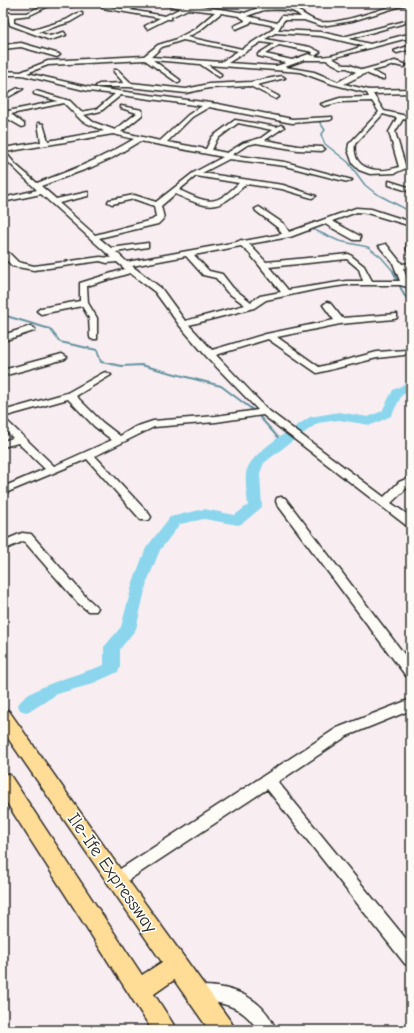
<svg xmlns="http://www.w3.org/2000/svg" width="414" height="1033" font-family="'Comic Neue',sans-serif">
<rect width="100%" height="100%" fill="#f8eef1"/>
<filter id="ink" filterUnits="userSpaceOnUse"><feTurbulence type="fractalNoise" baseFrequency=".025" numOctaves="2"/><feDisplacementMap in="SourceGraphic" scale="8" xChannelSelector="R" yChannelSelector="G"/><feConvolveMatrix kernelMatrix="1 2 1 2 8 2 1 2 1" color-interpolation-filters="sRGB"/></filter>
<g filter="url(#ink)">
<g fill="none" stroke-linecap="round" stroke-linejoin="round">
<path stroke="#65929f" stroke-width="1.5" d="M318,120L325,130L321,135L325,144L348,162L365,185L375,193L411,212
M312,229L339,241L368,247L381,257L394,272"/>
<path stroke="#65929f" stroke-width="2" d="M393,271L404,295L411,302
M3,315L50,329L60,342L97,350L101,362L122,366L141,365L221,386L253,410
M411,345V366
M258,415L282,442"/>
<path fill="#8cd6ed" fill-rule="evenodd" d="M411,381V390L402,395L391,416L374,424L370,425L339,420L318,423L287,445L264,463L260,473L262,507L243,523L238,525L204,519L180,524L160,550L147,582L136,629L120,649V668L118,672L89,685L57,694L32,710L26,712L20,710L18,705C27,687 84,673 104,665V647L121,627L133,582L146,548L170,517L204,509L235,515L248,505C247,495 245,484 246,474C248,453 293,429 310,417L339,412L368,417L382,411L393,390Z"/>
<defs>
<path id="minor" d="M48,3H55L30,15L14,17V23L33,30L66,20L78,13H82V15L70,22L38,32L50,36L64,32L66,35L50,40L10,25L8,17H3V13H27Z
M74,3H81L70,7V5Z
M113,3H120L111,7L124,9L139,3H146L130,10L165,16L181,8L154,3L189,4L245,13L263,6L352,3L293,9C304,12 309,20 321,22C338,25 384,8 403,3H411L352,21L322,26L304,20H284L278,30L321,32L343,37L405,21V23L349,39L370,44L404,35H411V39H404L332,58L344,65H350L362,70L395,61L406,65L403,67L395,65L372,71L384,77V79H380L366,73L344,84L369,90L411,89V93L373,94L384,111L411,117V121L403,119L395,132L406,168L395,173L370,174L359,170L353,164L348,150L349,144L379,112L372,101L340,102L324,106L321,104L340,98L369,97L367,93L332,84L300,72L208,65L221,74V76L219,77L200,64L153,60L180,80V82L178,83L145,60L48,65L27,73L88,87L218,104L292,119L332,117V119L330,120L292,123L209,107L192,117L167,142L206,149L212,137L235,120L277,127L281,125L284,127L283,128L265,140L298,146L322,147L325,149L322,151L298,150L256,143L247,145L232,155L285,162L352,180L348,182L285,166L229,159L202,173L283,185L316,196L312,198L282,189L246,184C217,212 211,210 175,194L161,206L164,218L158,224L99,238L111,248L148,243V247L116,252L127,262L237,242L241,240L244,241L282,234L278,228L256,211L255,209L259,207L284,224L289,232L356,208L371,209L411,222V226L367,213L357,212L332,221L360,236V240H354L325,224L290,237L249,244L266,262L349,254L364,266L372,281H400L393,263L379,246L386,244L402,264L411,263V267L403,268L409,283H411V288L400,285H346L318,289L266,300L254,308L189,325L212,350L266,334L334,320L323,305L327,302L330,303L342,318L397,314V318L394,319L340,324L277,337L319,367L377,352L407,350L409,352L404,355L377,358L317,373L268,339L216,355L268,410L384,497L399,482L411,477V484L391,503L411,517V527L407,526L263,415L216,422L154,427L95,456L149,514L151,517L149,520H141L87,459L3,494V487L45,469L18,443L3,447V441L13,438L3,428V419L6,420L54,466L112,440L94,426L68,399L3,417V411L67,393L103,373L106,372L111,375L76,396L102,422L120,436L135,427L153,421L216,416L258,410L206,356L180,326L155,292L130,273L87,286L88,303L97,318V339H91L90,337L89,318L82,306L41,314L37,311L41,308L80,301V283L125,269L117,262L107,263L100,261L34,270L12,266L3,256V253H9L18,262L34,266L100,257L112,258L41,194L3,202V198L37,190L3,157V148L41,142L38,123L43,124L48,141L104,131L82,121L64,103L11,114L24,124V126L22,127L3,116V112L58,101L34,94V92L36,91L70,101L81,112L97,109L115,94L88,91L22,75H3V71L21,72L48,61L144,56L158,45L174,40L195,29L215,12L188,9L171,17V19H167L147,29L145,26L160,18L102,8ZM264,10C276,10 293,7 301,17L282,16L277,23L247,16ZM221,13L239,16L245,20V21L234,26L236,29L250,23L251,21L275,26L272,30L242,49L187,37L199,31ZM275,33L321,36L364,46C349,50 323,62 309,54L292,60L265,54L279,45L313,52L312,54L315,56L320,52L310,47L265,39ZM183,40L238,51L221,62L151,57L162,47ZM261,42L274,44L258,54V56L286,63L276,66L228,63ZM304,60H326L341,68H347L356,72L338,82L314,72L285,67ZM121,95L202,106L188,115L160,141L121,132L142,115V110L121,106V108L137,113L115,130L93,122L84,115L101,111ZM383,114L397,118L389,132L399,167C380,174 351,171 355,144ZM238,123L272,130L261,138L243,143L227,153L212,150L217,139ZM113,134L134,139C101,159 72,170 37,183L16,165L5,152ZM140,141L223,157L193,173L156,202L134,195L109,200L108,202L112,204L134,199L154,206L156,217L152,220L95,235L59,203L88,196V192L56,199L41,186L92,167L112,158ZM196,176L239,183C214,207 210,204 179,190ZM241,246L250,254L281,292L260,296L251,302L233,288L222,274L209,271L194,255ZM186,256L203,275L216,278L227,292L245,305L185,321L161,288L132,266ZM347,259L359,269L363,281H346L288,290L269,267Z
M242,3H258L255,5Z
M21,43L59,54L60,55L57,57L21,47L3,49V45Z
M411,45V49L397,53L394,51Z
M114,70H118L131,83L186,89L209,84L251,82L282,76L285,78L257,85L278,96L279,97L276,99L250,86L209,88L186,93L129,87H97L96,86L99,84L124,83L114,72Z
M18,88L23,89L3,100V96Z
M389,181L411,188V192L389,185Z
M407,244H411V252L407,250Z
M31,326L35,329L34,331L3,341V335Z
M62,354L67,357L65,359L3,376V370Z
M281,497L285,498L411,663V677L406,676L277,504L276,501L277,498Z
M22,533L31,534L86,597L98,608L96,611H88L78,603L24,541L3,550V541Z
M411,699V710L347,736L278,782L411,945V966L405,964L267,789L121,885L116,887L111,885L108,880L111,875L337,728Z
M198,986C232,985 263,997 276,1030H258C246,1012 233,1004 211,1002C204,1002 199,1003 192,1000L190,994L192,988Z"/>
<path id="highway" d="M3,709L9,711L123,873L231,1022L235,1030H209L174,980L154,994L177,1030H152L3,797V773L10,775L142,975L162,962L3,731Z"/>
</defs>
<use href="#minor" stroke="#2b2b2b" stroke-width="3"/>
<use href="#highway" stroke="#2b2b2b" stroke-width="3"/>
<use href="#minor" fill="#fdfcf7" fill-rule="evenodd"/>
<use href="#highway" fill="#ffdd96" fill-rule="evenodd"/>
</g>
</g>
<g text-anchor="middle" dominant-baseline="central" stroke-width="3.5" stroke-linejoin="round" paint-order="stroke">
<g font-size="18" fill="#2b2b2b" stroke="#fdfcf7">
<text transform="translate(112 873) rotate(55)">Ile-Ife Expressway</text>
</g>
</g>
<rect width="414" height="1033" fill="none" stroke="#fdfcf7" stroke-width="16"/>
<rect x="8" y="8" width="398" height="1017" fill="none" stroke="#2b2b2b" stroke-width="1.5" filter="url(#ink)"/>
</svg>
